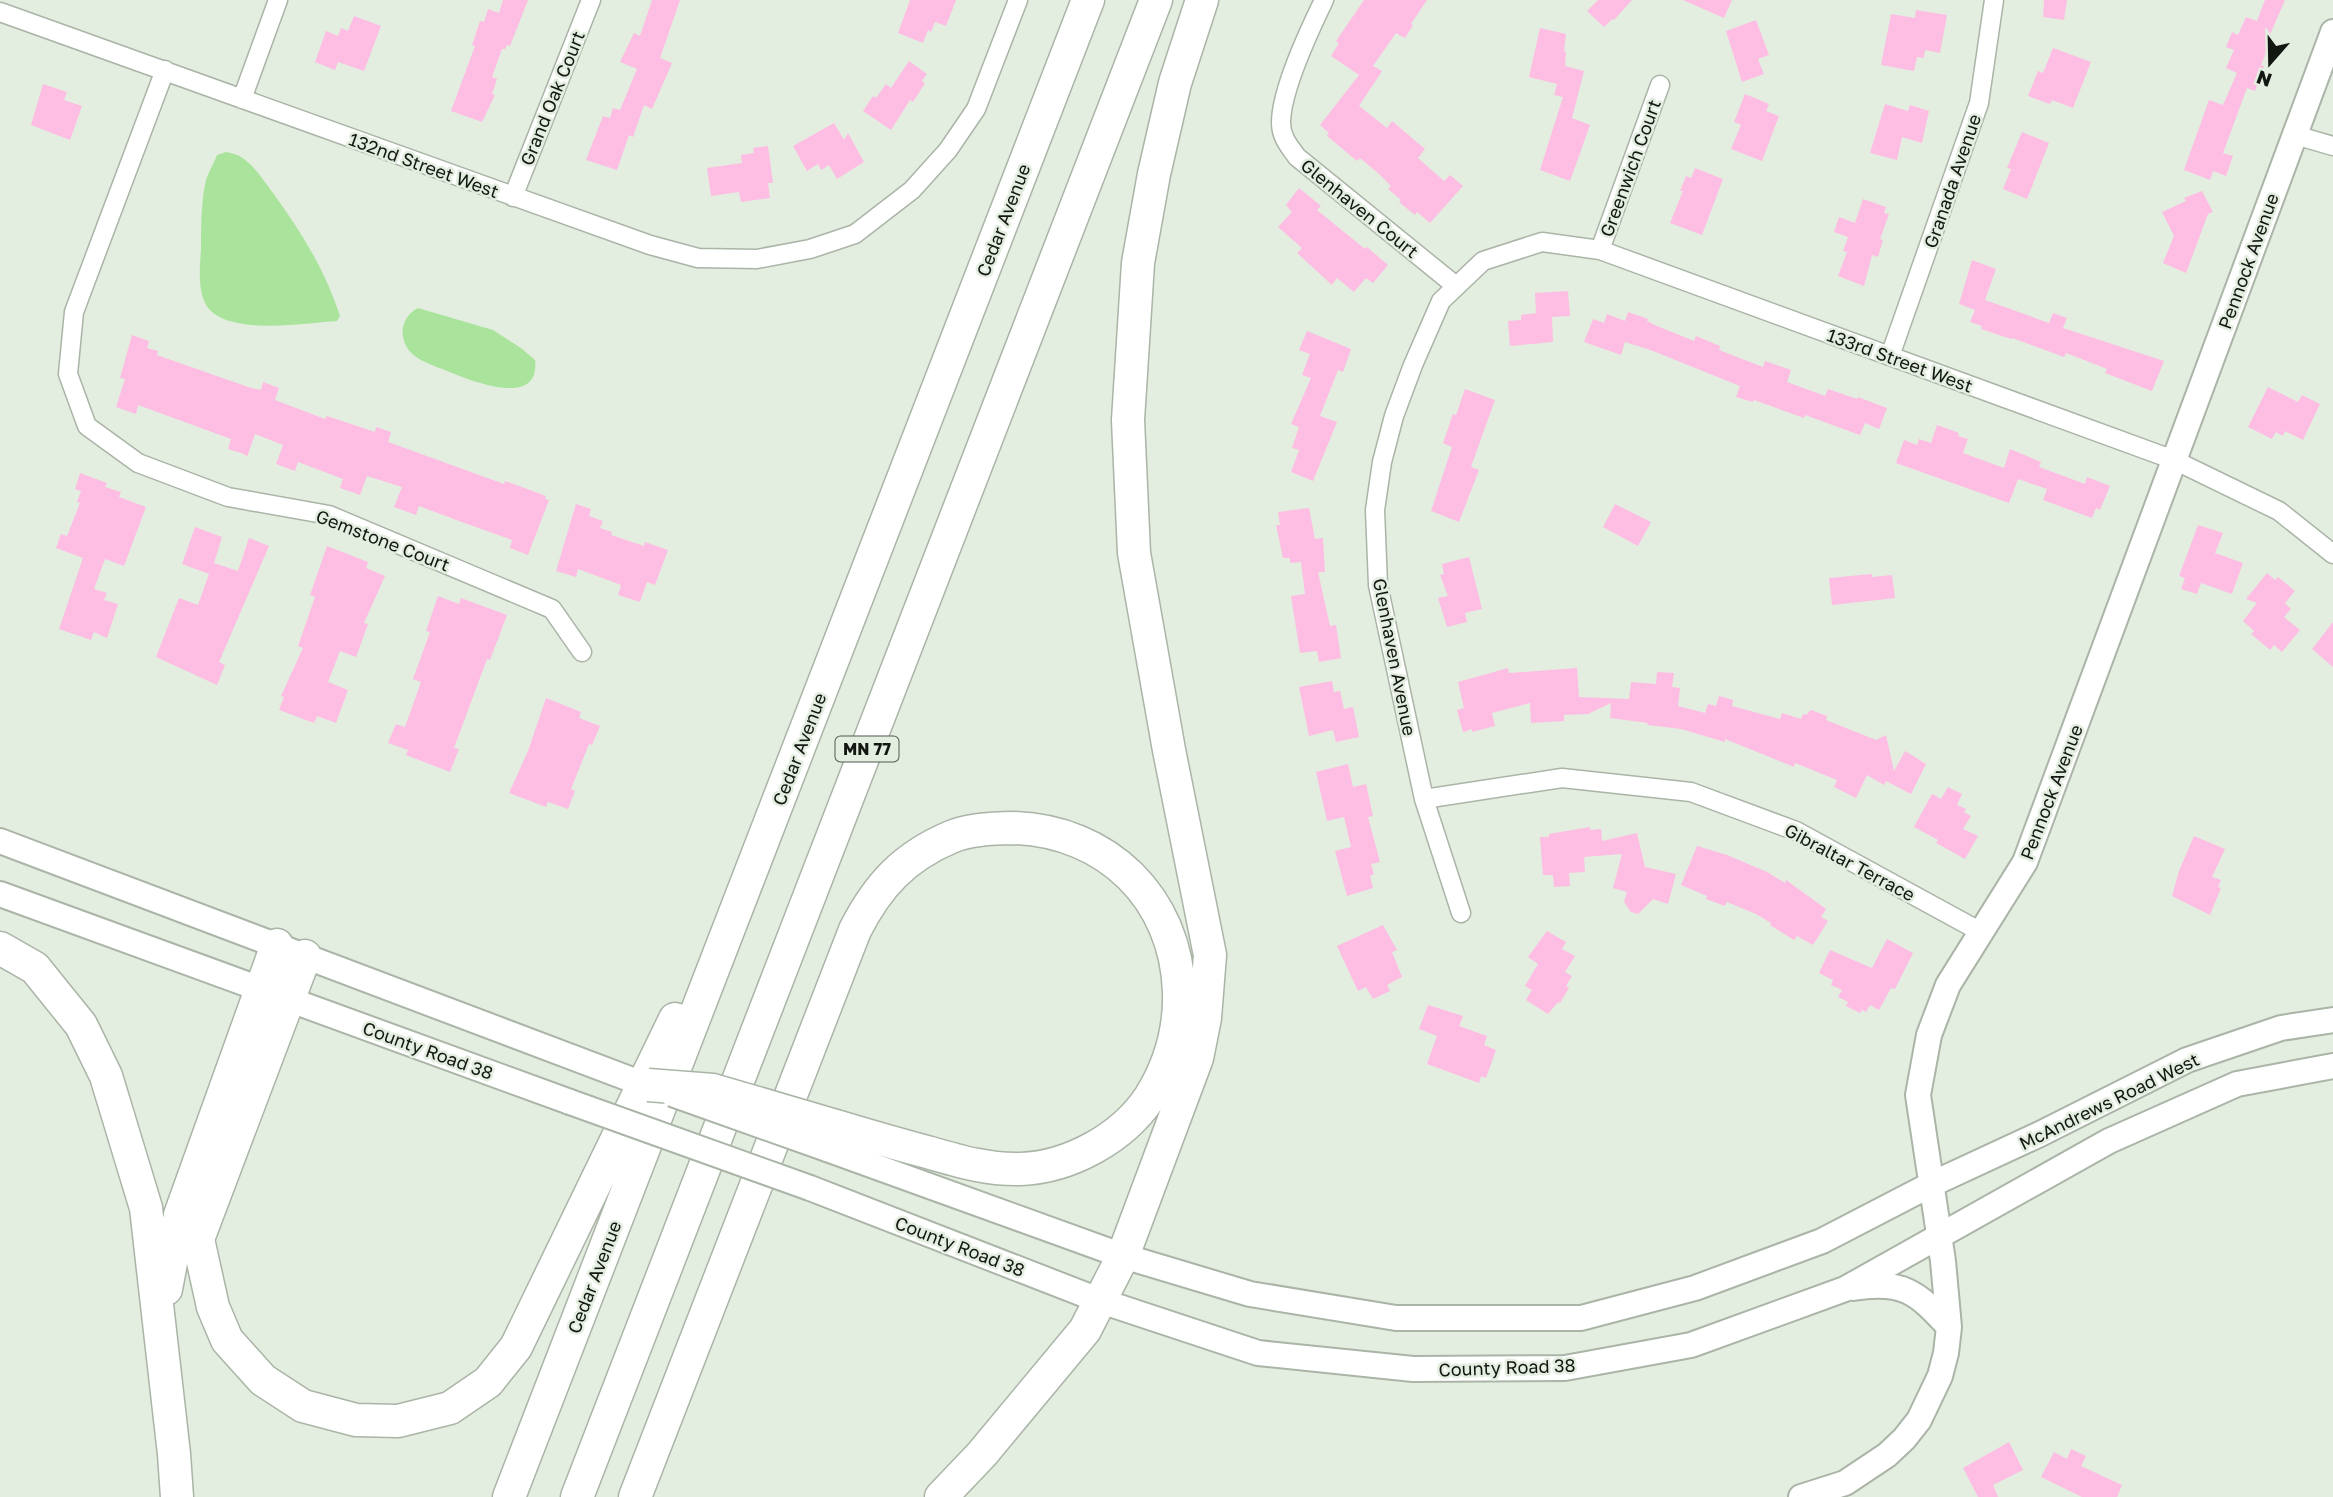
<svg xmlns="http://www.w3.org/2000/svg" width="2333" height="1497" font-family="'Golos Text',sans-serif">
<rect width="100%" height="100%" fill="#e3eee0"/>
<path fill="#aae39c" d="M226,152C231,153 236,154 241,157C254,165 264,181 273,193C302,233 325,270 340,316L337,321C304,323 215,339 203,298C198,283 200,264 201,249C201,227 201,201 206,180C209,171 214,163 217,155Z
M418,308L493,330L521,348L535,360C541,410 468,380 445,370C434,366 414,359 408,349C398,335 402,316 418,308Z"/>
<path fill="#febde3" d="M503,0H528L510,46L507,45L505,49H502L492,77L497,79L492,94L495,95L482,122L451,111L475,46L472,45L480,21L484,22L488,9L499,13Z
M652,0H680L660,58L672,63L652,109L644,105L633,137L629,135L617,170L586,160L603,116L610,118L613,108L620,110L637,69L620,62L634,33L640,36Z
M910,0H956L946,26L935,22L931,32L928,30L923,43L898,33Z
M1364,0H1427L1411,24L1413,25L1405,38L1396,33L1373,66L1382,71L1359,106L1387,128L1392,121L1425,149L1418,158L1444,181L1450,175L1463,186L1430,223L1417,212L1415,215L1399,202L1401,200L1388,189L1391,186L1379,174L1360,158L1357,161L1327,136L1329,133L1320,125L1359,75L1331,56L1339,43L1336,41Z
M1598,0H1632L1614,20L1612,19L1604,27L1587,11Z
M1683,0H1732L1724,18Z
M2044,0H2067L2064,20L2043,17Z
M2265,0H2285L2266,44L2269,45L2261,65L2264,66L2255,91L2247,88L2223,153L2233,156L2226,176L2213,171L2210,180L2184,170L2209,100L2223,105L2237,73L2226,68L2234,50L2226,47L2232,32L2238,35L2246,17L2257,21Z
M1916,10L1947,15L1940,53L1925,50L1924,58L1917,57L1914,71L1881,65L1891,14L1915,18Z
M354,16L381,26L364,71L338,62L335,70L315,62L326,31L338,36L341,28L348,31Z
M1756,20L1769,55L1758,59L1764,74L1742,82L1726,31Z
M1540,28L1566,34L1564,51L1566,52L1565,66L1584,71L1572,118L1590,125L1570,181L1540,170L1563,97L1554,95L1557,84L1529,77Z
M2053,48L2091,62L2073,108L2052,100L2050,104L2028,96L2038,71L2043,73Z
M909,61L927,74L922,81L925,83L913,102L910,100L891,130L863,111L873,96L876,98L886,84L891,88Z
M43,84L67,92L64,100L82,106L70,140L31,125Z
M1745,94L1769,104L1766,111L1779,116L1762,161L1731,149L1741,125L1734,122Z
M1885,104L1908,111L1910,105L1929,111L1922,143L1902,137L1897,160L1870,153Z
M834,123L844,140L848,133L864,162L837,179L829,165L821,170L818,164L807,171L793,146Z
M2022,132L2049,143L2027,199L2003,189L2011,169L2007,168Z
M768,146L773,183H768L770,198L741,202L739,192L711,196L707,168L742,163L741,155L754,153L753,148Z
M1695,168L1723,179L1702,235L1670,223L1683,191H1680L1686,176L1691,178Z
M1299,188L1321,206L1317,210L1365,249L1367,247L1388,265L1373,283L1366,278L1354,292L1337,278L1332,285L1297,253L1302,248L1278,227L1292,212L1286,205Z
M2202,191L2213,212L2208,214L2186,273L2163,263L2174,236L2162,212L2186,201L2184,198Z
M1863,199L1886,207L1884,213L1889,214L1880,239L1883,240L1878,257L1872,255L1864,286L1838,276L1847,252L1843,251L1848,237L1834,232L1839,217L1855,223Z
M1972,260L1996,269L1985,300L2049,323L2053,313L2067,318L2063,328L2164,361L2152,391L2105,373L2107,369L2097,365L2066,353L2064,357L2012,338L2011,339L1981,329L1982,326L1970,322L1975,310L1959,304Z
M1568,291L1570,316L1552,317L1553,342L1510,346L1508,321L1521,320V315L1536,313L1535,293Z
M1628,312L1648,319L1647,321L1657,326L1694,341L1696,336L1720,346L1719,350L1763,367L1765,361L1791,370L1787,382L1825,396L1828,389L1857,399L1858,397L1887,408L1879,429L1865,423L1860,435L1805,415L1804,418L1754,400L1753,402L1736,397L1740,386L1653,351L1625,342L1621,355L1584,342L1593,319L1604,323L1607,314L1625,321Z
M1307,331L1351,349L1343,372L1338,370L1320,416L1337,422L1313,481L1291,472L1299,450L1292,448L1299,427L1291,424L1311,378L1302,375L1310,354L1299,350Z
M132,335L149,341L147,348L158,351L157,355L251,388L261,390L263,382L279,388L275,400L325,419L327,416L375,432L376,427L391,432L388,442L504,484L505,481L546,496L545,499L549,500L528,555L510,548L512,540L459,521L419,506L416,515L394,507L402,487L367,476L360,495L340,488L343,479L298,462L295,471L276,464L283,445L255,434L247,457L244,454L228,449L231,439L138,405L136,414L116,407L125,379L120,378Z
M2268,387L2298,402L2302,395L2320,404L2303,440L2285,431L2283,436L2276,432L2272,439L2248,427Z
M1465,389L1495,400L1471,467L1479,470L1459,522L1431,511L1452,447L1443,443L1453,414L1456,415Z
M1937,425L1959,433L1958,436L1968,439L1963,453L2004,468L2010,449L2041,462L2039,467L2085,484L2087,477L2110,486L2100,510L2096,508L2092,518L2043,500L2047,489L2018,479L2009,503L1896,463L1904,440L1917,445L1919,439L1931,443Z
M80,473L107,483L105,487L121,492L119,497L146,507L124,566L105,559L94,589L107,593L104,600L118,604L107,638L94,632L91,640L59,629L83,558L56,548L61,534L67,536L80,503L77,502L81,491L75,489Z
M576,504L591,509L589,516L603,521L600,528L612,532L611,535L644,546L645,542L668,550L655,585L647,582L640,602L618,595L621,585L578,569L576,577L556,571Z
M1615,504L1651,522L1638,546L1603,527Z
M1309,508L1315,539L1323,538L1325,572H1318L1330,626L1336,625L1341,658L1319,662L1317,651L1300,653L1291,596L1305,594L1301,562L1290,563V558H1283L1276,525H1280L1278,512Z
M2198,525L2223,533L2215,553L2243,563L2232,594L2201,583L2197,594L2181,589L2185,578L2179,576Z
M195,527L222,537L214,563L238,571L249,538L269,546L219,662L225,665L217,685L156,657L179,598L198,605L209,574L182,564Z
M327,546L368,562L366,568L385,576L364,623L368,624L356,657L340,651L328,682L348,690L336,723L317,716L314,723L279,710L284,697L281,696L303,648L298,646L315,597L310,595Z
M1469,557L1482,609L1465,613L1467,622L1447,627L1438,598L1448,596L1440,575L1444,574L1442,564Z
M2267,573L2275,580L2278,577L2295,591L2285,603L2291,609L2284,617L2300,630L2282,652L2274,645L2270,650L2251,634L2254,631L2243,621L2257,603L2246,599Z
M1872,574V577L1892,575L1895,598L1832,605L1829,578Z
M438,596L459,604L461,598L507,615L490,660L487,659L454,748L459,749L450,772L406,755L408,750L388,743L396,724L405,727L421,682L413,679L430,632L426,631Z
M2333,622V667L2312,649Z
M1508,668L1509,673L1577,668L1579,697L1629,699L1631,682L1656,684L1657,672L1674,673L1672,687L1680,688L1678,706L1705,713L1708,704L1716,706L1719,696L1733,700L1732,706L1780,719L1782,713L1801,719L1803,714L1806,715L1811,710L1827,716L1826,720L1876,740L1886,735L1894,771L1905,751L1926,764L1911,794L1886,781L1884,785L1867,775L1856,798L1834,787L1837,780L1795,763L1794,767L1725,739V742L1681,729L1647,725L1648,723L1610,718L1611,703L1588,714L1564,715V721L1531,723L1530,703L1492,713L1495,726L1472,732V729L1463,732L1457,710L1464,708L1458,682Z
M1332,681L1334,692L1340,691L1344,709L1353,707L1359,737L1336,742L1333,730L1309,736L1299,687Z
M546,698L581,712L579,718L600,726L592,745L589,744L571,789L575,791L568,809L548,802L546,807L509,793L528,751Z
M1348,764L1353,787L1366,784L1373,816L1368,817L1380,862L1371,864L1374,874L1370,876L1373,888L1347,896L1335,851L1351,847L1344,817L1327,821L1316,772Z
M1948,787L1962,794L1957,805L1966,809L1964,812L1971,816L1963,829L1978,836L1965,859L1936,843L1938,840L1914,827L1932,794L1941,799Z
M1590,827V830L1601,829L1602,841L1637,833L1645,867L1676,874L1668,904L1653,899L1638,914L1631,912L1624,902L1627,892L1613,888L1622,854L1584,857L1585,872L1569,873L1570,886L1554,887L1553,875H1543L1540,837H1549V834Z
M2194,836L2225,849L2212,877L2221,880L2218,887L2221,888L2210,915L2172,896L2179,871Z
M1697,846L1727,855L1767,872L1785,883L1786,880L1826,909L1821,917L1828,921L1813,945L1797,936L1794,940L1770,925L1771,923L1756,914L1727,902L1725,906L1706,899L1707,896L1681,885Z
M1383,925L1397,950L1392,952L1402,977L1387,985L1390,991L1373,999L1366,987L1358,991L1337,946Z
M1547,931L1566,942L1562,949L1575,956L1565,972L1572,976L1566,986L1569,988L1560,1003L1558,1002L1548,1014L1526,1000L1532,990L1525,986L1538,964L1528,957Z
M1887,939L1913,953L1895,989L1891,988L1879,1010L1870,1005L1866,1012L1862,1010L1860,1013L1846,1006L1848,1002L1838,997L1842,990L1831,985L1833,980L1819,973L1830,950L1872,968Z
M1428,1005L1463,1016L1459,1026L1487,1036L1484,1045L1496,1050L1486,1078L1481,1076L1479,1083L1427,1064L1437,1036L1419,1029Z
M2009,1442L2023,1470L1993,1485L1998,1497H1978L1963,1468Z
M2071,1449L2086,1456L2081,1466L2122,1485L2117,1497H2082L2041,1477L2054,1452L2067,1459Z"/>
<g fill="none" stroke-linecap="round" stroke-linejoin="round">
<defs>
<path id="street" d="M1324,0C1309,31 1281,90 1281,123C1281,137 1289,146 1297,157L1456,286
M0,12L650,245L698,258L757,259L810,249L855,234L912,190L948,150L976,109L1018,0
M165,70L74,312L68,374L87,426L138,463L228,497L329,515L552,609L582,652
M242,99L278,0
M2295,135L2333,146
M513,197L591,0
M1600,250L1660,85
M1890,356L1979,103L1994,0
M1424,799L1562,778L1691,792L1796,831L1981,932
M1461,913L1424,799L1378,585L1375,510L1382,462L1394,416L1413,365L1441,301L1483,261L1542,242L1600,250L2174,460L2279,511L2333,554"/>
<path id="secondary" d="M0,841L635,1081
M0,894L570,1102
M827,1149L1123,1256L1250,1294L1396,1318H1581L1695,1288L1822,1241L1930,1185L2040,1134L2187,1060L2281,1028L2333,1020
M810,1188L1101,1301L1258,1353L1413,1369L1565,1368L1691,1345L1845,1289L2109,1141L2237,1084L2333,1066
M1853,1288C1903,1280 1917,1292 1949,1327
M1801,1497L1845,1483L1887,1455L1904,1439L1919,1420L1940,1376L1946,1353L1949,1327L1943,1261L1918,1095L1929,1035L1948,985L2025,862L2333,32"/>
<path id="highway" d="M0,948L35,968L81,1025L106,1076L146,1208L174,1454L177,1497
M305,956L198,1239L213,1307L227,1340L263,1380L303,1406L356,1420L398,1421L450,1408L488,1382L516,1347L675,1019
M166,1289L180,1215L277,945
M509,1497L1088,0
M577,1497L1156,0
M635,1497L855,930C878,885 904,857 951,837C970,829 994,828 1014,828C1107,831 1176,898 1179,992C1180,1030 1170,1065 1150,1097C1123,1138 1070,1167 1021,1169C988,1170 958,1161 927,1152C897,1144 866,1135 836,1126
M941,1497L982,1454L1085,1330L1123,1256L1197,1058L1205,1018L1210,955L1169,750L1134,553L1128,420L1138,263L1154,174L1175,83L1202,0"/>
</defs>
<use href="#street" stroke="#aab4a7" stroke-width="21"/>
<use href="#secondary" stroke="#aab4a7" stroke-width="28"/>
<use href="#highway" stroke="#aab4a7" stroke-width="35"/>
<use href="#street" stroke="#fff" stroke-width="18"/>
<use href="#secondary" stroke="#fff" stroke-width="24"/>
<use href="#highway" stroke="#fff" stroke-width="32"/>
<defs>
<path id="secondary-bridge" d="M672,1094L827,1149
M570,1102L810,1188"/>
<path id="highway-bridge" d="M648,1085L713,1090L836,1126"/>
</defs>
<use href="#secondary-bridge" stroke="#aab4a7" stroke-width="28" stroke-linecap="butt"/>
<use href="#highway-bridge" stroke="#aab4a7" stroke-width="35" stroke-linecap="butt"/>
<use href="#secondary-bridge" stroke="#fff" stroke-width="24"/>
<use href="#highway-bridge" stroke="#fff" stroke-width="32"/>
</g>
<g text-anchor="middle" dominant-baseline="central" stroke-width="5" stroke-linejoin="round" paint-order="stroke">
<rect fill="#e3eee0" stroke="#515850" stroke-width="2" x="835.5" y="736.5" width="63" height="25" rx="5"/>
<g font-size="16" font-weight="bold" fill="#131712">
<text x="867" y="749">MN 77</text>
</g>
<g font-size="18" fill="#131712" stroke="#e3eee0">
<text transform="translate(552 98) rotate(-68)">Grand Oak Court</text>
<text transform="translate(424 165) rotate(20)">132nd Street West</text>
<text transform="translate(1630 168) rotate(-70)">Greenwich Court</text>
<text transform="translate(1952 181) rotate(-71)">Granada Avenue</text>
<text transform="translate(1360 208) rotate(39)">Glenhaven Court</text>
<text transform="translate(1003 220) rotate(-69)">Cedar Avenue</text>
<text transform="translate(2248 261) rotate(-70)">Pennock Avenue</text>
<text transform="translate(1900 360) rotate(20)">133rd Street West</text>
<text transform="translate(383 540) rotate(21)">Gemstone Court</text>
<text transform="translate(1395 657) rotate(79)">Glenhaven Avenue</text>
<text transform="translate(799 749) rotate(-69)">Cedar Avenue</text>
<text transform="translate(2051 792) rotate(-69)">Pennock Avenue</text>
<text transform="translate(1850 862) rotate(28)">Gibraltar Terrace</text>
<text transform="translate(428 1050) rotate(20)">County Road 38</text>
<text transform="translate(2109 1101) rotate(-26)">McAndrews Road West</text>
<text transform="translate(960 1246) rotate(21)">County Road 38</text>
<text transform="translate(594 1277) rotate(-69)">Cedar Avenue</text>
<text transform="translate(1507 1367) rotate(-2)">County Road 38</text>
</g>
</g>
<g transform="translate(2270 63) rotate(200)" stroke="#e3eee0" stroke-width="5" paint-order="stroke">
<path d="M0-5L12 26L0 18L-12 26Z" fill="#131712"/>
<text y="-10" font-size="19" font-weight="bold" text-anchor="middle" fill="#131712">N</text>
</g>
</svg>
